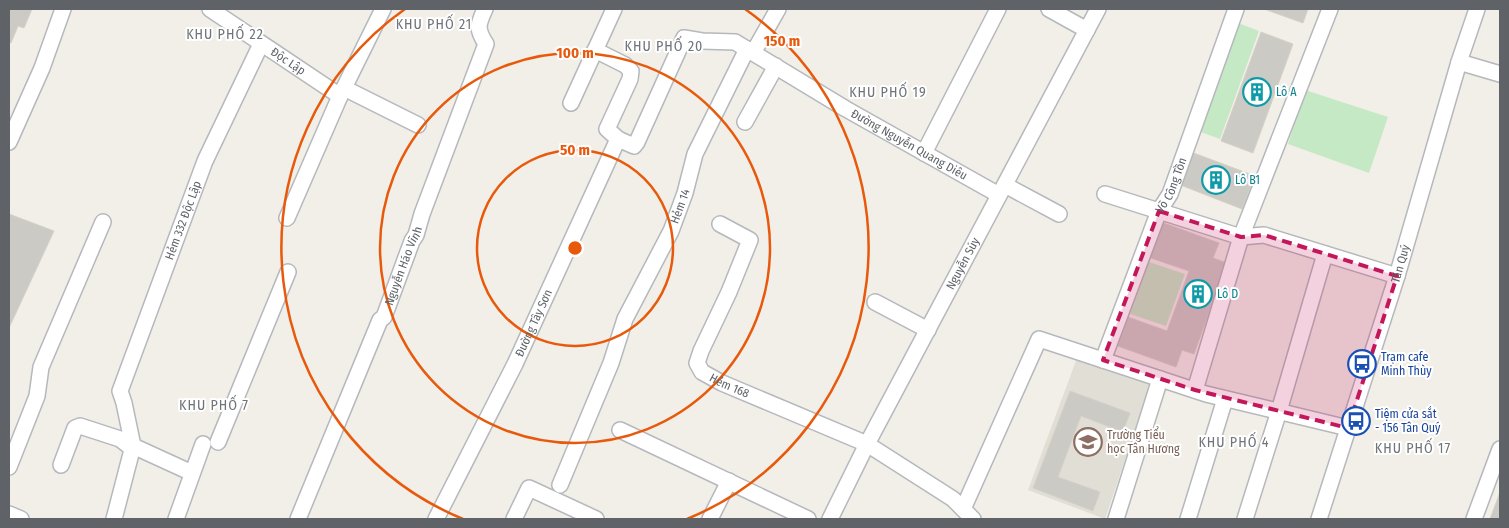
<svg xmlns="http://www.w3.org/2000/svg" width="1509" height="528" font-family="'Fira Sans Condensed',sans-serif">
<rect width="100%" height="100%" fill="#f1efe8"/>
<path fill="#e1ded6" d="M1077,358L1151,383L1105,519L1028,490Z"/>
<path fill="#c5e8c5" d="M1238,23L1259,31L1220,139L1198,131Z
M1305,90L1388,117L1369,173L1288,144Z
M1149,262L1185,274L1166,326L1130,314Z"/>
<path fill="#cccac5" stroke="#d6d1c6" d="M9,9H32L24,28L18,26L11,43L9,42Z
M1264,9H1308L1303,23Z
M1261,32L1293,44L1253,153L1221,141Z
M1191,152L1255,176L1242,209L1178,184Z
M9,214L54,231L9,328Z
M1161,222L1219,243L1213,258L1227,263L1194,354L1182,350L1176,367L1118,346L1128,317L1167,331L1189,271L1148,257Z
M1070,391L1130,413L1123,432L1081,416L1058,477L1100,492L1093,511L1033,488Z
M1500,492V519H1490Z"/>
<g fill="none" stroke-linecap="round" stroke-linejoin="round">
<defs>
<g id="minor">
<path id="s1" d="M210,9L340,96"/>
<path d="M1049,9L1087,30"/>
<path d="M753,53L778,9"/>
<path d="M1459,62L1500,74"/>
<path d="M344,88L418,125"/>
<path d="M571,103L614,9"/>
<path d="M745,122L776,66"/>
<path id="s2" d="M618,139L634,146L637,142L684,38L702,41L735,42L846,109L999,195"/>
<path d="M9,142L42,68L63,9"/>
<path d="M924,153L998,9"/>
<path d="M1005,185L1059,214"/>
<path d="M1105,194L1241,237L1264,235L1397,276"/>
<path d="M287,218L340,96L383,9"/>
<path id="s3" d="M720,224L750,240L729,292L701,351L697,363L702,372L722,383L867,444L953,499L973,519"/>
<path d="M875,302L928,330"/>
<path id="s4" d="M1103,360L1159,211L1170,194L1236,9"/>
<path d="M1195,390L1241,237L1330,9"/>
<path d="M620,430L808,519"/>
<path d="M218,442L288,272"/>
<path d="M133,446L192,473"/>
<path d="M61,465L75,428L80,426L120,439L133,449"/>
<path d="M9,467L37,396L41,367L103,222"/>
<path id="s5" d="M560,485L611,363L625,319L671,231L685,193L695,154L747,49"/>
<path d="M963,509L1039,339L1206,394L1348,428"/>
<path d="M9,514L21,519"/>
<path id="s6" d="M114,519L133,446L124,403L120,391L205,161L261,44"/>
<path d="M176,519L203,444"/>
<path id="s7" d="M298,519L380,320L384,317L412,241L416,235L422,214L486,44C476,29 478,24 485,9"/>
<path id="s8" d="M436,519L515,364L618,139L607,129L630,79L631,71L625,65L595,50"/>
<path d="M514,519L529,488L596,519"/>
<path d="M710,519L729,481"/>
<path id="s9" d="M830,519L867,444L1098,9"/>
<path d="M1116,519L1160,379"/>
<path d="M1188,519L1225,399"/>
<path d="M1245,519L1279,411L1325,254"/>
<path id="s10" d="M1319,519L1397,276L1459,62L1477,9"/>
<path d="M1474,519L1500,449"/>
</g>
</defs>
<use href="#minor" stroke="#b5b8bc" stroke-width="18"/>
<use href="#minor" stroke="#fff" stroke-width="15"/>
</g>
<path fill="#c2185b" fill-opacity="0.2" stroke="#c2185b" stroke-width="4" stroke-dasharray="10 6" stroke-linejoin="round" d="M1159,211L1241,237L1264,235L1397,276L1348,428L1195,390L1103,360Z"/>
<g fill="none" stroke="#e8590c" stroke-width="2.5">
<circle cx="575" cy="248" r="98"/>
<circle cx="575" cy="248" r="195"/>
<path d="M463 519A293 293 0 0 1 405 9M745 9A293 293 0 0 1 687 519"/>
</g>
<defs>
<symbol id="building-ring" viewBox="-11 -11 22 22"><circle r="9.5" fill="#fff" stroke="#0f9aa8" stroke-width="1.5"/><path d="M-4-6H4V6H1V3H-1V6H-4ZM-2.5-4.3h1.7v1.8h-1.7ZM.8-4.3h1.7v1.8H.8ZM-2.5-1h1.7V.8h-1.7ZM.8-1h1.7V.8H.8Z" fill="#0f9aa8"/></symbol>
<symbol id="bus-ring" viewBox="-11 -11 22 22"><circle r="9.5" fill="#fff" stroke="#1a4fb4" stroke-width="1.5"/><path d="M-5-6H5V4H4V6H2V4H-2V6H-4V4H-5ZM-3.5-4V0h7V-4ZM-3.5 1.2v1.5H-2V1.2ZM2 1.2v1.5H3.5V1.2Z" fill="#1a4fb4"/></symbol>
<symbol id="school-ring" viewBox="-11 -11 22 22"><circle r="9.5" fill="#fff" stroke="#8d6e63" stroke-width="1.5"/><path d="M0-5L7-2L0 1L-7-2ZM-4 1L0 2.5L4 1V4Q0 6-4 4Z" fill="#8d6e63"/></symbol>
</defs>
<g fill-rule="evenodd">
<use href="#building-ring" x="1241" y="76" width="32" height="32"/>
<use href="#building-ring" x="1200" y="164" width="32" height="32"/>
<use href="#building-ring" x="1182" y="278" width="32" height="32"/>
<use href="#bus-ring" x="1346" y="348" width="32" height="32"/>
<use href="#bus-ring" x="1340" y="405" width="32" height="32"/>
<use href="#school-ring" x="1072" y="426" width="32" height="32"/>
</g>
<g text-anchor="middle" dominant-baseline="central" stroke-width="4" stroke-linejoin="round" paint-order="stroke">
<g font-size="12" fill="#5f6368" stroke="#fff">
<text stroke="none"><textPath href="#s1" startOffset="94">Độc Lập</textPath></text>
<text stroke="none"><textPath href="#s2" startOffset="390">Đường Nguyễn Quang Diêu</textPath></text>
<text stroke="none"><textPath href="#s4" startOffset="188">Võ Công Tồn</textPath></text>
<text stroke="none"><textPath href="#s5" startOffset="304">Hẻm 14</textPath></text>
<text stroke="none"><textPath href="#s6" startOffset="314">Hẻm 332 Độc Lập</textPath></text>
<text stroke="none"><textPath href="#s9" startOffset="288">Nguyễn Súy</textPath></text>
<text stroke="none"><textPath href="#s10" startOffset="268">Tân Quý</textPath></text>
<text stroke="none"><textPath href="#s7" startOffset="275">Nguyễn Háo Vĩnh</textPath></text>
<text stroke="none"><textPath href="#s8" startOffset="219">Đường Tây Sơn</textPath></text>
<text stroke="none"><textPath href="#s3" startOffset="209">Hẻm 168</textPath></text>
</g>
<g font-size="12" fill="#0d838f" stroke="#fff" text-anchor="start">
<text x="1276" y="92">Lô A</text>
<text x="1235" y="180">Lô B1</text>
<text x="1217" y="294">Lô D</text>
</g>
<g font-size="12" fill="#164399" stroke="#fff" text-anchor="start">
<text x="1381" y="357">Trạm cafe<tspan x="1381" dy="14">Minh Thùy</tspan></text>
<text x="1375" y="414">Tiệm cửa sắt<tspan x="1375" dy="14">- 156 Tân Quý</tspan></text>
</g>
<g font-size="12" fill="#785e54" stroke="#fff" text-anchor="start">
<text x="1107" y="435">Trường Tiểu<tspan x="1107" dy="14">học Tân Hương</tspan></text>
</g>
<g font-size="14" letter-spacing="1" fill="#70757a" stroke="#fff">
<text x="434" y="24">KHU PHỐ 21</text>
<text x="225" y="34">KHU PHỐ 22</text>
<text x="664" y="46">KHU PHỐ 20</text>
<text x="888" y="92">KHU PHỐ 19</text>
<text x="214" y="405">KHU PHỐ 7</text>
<text x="1234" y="442">KHU PHỐ 4</text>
<text x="1413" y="448">KHU PHỐ 17</text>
</g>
</g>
<circle cx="575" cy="248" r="8" fill="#e8590c" stroke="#fff" stroke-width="2.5"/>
<g font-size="15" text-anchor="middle" font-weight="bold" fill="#e8590c" stroke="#fff" stroke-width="4" stroke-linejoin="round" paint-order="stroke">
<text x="782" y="46">150 m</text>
<text x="575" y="58">100 m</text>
<text x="575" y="155">50 m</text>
</g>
<rect width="1509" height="528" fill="none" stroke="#5f6368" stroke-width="20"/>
</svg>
